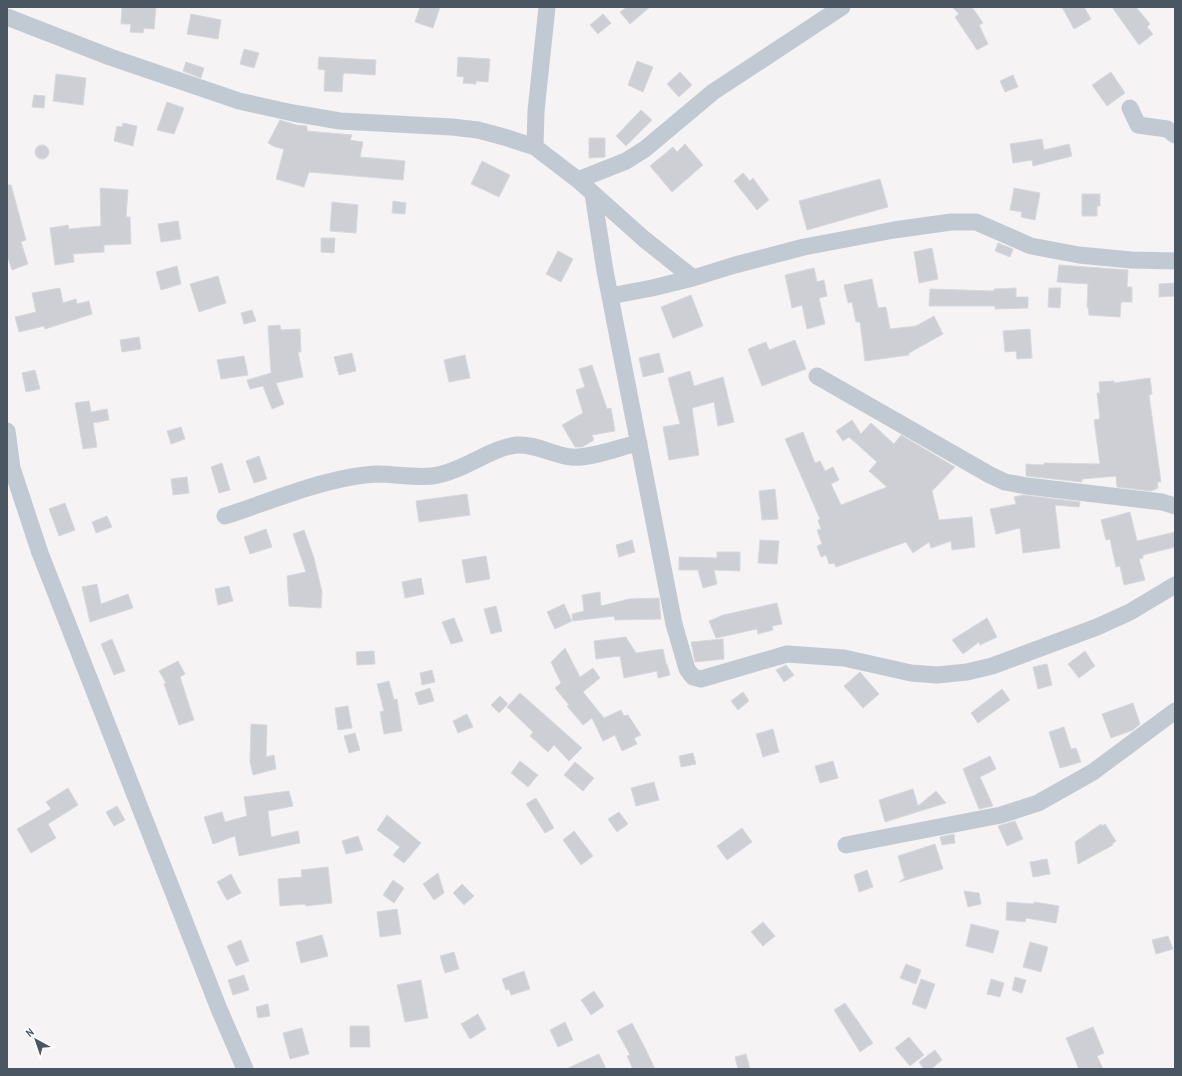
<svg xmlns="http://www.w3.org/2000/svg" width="1182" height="1076" font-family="'Archivo Narrow',sans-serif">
<rect width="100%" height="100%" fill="#f5f3f3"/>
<path fill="#cdcfd5" stroke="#d7d9de" d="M122,7H156L154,29L144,28L143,33L130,32L131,24H121Z
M420,7H440L433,28L415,22Z
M627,7H650L630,24L620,12Z
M952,7H972L983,23L979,25L988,44L977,50L955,17L959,14Z
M1062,7H1084L1091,19L1074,29Z
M1112,7H1136L1150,24L1147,27L1153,34L1139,45Z
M191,14L221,20L218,39L187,34Z
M603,14L611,23L598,34L590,25Z
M244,49L259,53L254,68L240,64Z
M319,57L376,60L375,75L345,73L343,75L342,92L324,91L325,70L318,69Z
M458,57L490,59L488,82L476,81V84L463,83L464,77L457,76Z
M637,61L653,67L643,92L628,85Z
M186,62L204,68L201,78L183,71Z
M680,72L692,85L679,97L667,84Z
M1111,72L1125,93L1107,106L1092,85Z
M56,74L86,78L83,105L53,101Z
M1013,75L1018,87L1005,92L1000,81Z
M34,95L45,96L44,108L32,107Z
M167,102L184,108L174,134L157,130Z
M641,110L652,120L626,146L616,136Z
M280,120L296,125L307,126V131L352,135L350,140L363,142L360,157L405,161L403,180L309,172L304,187L276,179L284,149L275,147L268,143Z
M123,123L137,126L133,146L114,141L117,126L122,127Z
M589,138H605V157L589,158Z
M1042,139L1044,150L1069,144L1072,156L1033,166L1032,160L1013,163L1010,144Z
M685,144L703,165L672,192L650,166L673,147L677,152Z
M35 152a7 7 0 1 1 14 0a7 7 0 1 1-14 0Z
M482,161L510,175L499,197L471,184Z
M743,173L750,181L753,178L769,200L757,210L734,181Z
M880,179L888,207L807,230L799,201Z
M7,185H11L26,240L21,242L28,264L12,270L7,255Z
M100,188L128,190L126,217H130L131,244L104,245V252L73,254L74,262L55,265L50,228L68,225L69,229L101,226Z
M1014,188L1040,193L1035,220L1021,217L1022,212L1010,210Z
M1082,194H1100V206H1097V216H1082Z
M393,201L406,203L405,214L392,213Z
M332,202L358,205L356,233L330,231Z
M178,221L181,239L161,242L158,224Z
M321,238H335L334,253L321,252Z
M998,243L1013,249L1010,257L995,251Z
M932,248L938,279L919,283L914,252Z
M558,251L573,259L561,282L546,274Z
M1059,265L1128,270L1127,287H1132V302H1121L1120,317L1089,315L1088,307H1087L1088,284L1057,282Z
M177,266L181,284L161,290L156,272Z
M814,268L817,282L824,280L827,296L819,298L825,324L807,329L802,305L792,308L785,275Z
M218,276L226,303L199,312L190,284Z
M872,279L878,308L886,307L890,329L916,326L934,316L943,334L909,353V355L865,361L860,322H856L852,302L848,303L844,285Z
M1174,283V296L1159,297V284Z
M60,288L63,303L76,299L77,304L89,301L92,314L45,329L44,326L19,332L15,317L36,312L32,293Z
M1016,288V297H1028V308L995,309V306H929L930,289L994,291V289Z
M1049,288H1061L1060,308L1048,307Z
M691,295L703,326L673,338L661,307Z
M252,310L256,321L244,324L241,313Z
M280,325L281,330L300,329L301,352H298L303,377L276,383L284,404L272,409L263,386L250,389L247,380L271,373L268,326Z
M1030,329L1032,358L1017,359L1016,351L1005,352L1003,331Z
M139,337L141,349L122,352L120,340Z
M795,340L806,369L762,386L748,349L766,342L769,350Z
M352,353L356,371L339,375L334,357Z
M659,353L664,372L643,377L639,358Z
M465,355L470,378L449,382L444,360Z
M244,356L248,375L221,379L217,360Z
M592,365L607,409L611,408L615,431L592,435L594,440L582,447H575L562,425L583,413L576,390L585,387L579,369Z
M35,370L40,389L26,392L22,373Z
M690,371L694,386L723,377L734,422L718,426L714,402L692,408L699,455L669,460L663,427L680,424L668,378Z
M1150,378L1152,394L1149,395L1161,482H1157L1158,488L1151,491L1117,487L1116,476L1082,479V482L1026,476V464L1044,465V463L1100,464L1094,420L1100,419L1097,393H1100L1099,382L1114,381V383Z
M89,401L91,412L107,409L109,420L93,423L97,447L83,449L75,403Z
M852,420L861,434L871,423L894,444L901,435L955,467L932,491L939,520L972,517L975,547L952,550L951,541L931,548L929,542L913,553L906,542L836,567L834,563L829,564L826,555L821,557L817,546L822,544L817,530L821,529L818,520L820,519L785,439L803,432L815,463L820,461L825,471L833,467L839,480L831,484L841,505L887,487L869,471L877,462L849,437L843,441L836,431Z
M181,427L185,439L171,444L167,431Z
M259,456L267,479L254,483L246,461Z
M222,463L230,490L219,493L211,467Z
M187,477L189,493L173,495L171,479Z
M775,489L778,519L762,520L759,491Z
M467,494L470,515L419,522L416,501Z
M1023,495L1080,502L1079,507L1055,505L1060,548L1023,553L1020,528L996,534L990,509L1016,504L1014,497Z
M65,503L75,530L59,536L49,509Z
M1130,512L1137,541L1175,532V547L1143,555V558L1139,559L1145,580L1124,585L1120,566L1116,567L1110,539L1106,540L1101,520Z
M107,516L112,527L96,533L92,522Z
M266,529L272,547L250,554L244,537Z
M304,530L314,558L322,592L321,608L289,606L287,576L306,572L293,534Z
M632,540L635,552L619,557L616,545Z
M760,540L779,541L777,564L758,563Z
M717,552H740V571L714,570L717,584L703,588L698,570H679V557L717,558Z
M486,556L490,579L466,583L462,560Z
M421,578L424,594L405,598L402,582Z
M97,584L101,604L128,594L133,608L90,622L82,587Z
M229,586L233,601L218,605L215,589Z
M600,592L601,606L629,599L659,598L661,619L615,620L614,616L573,621L572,614L584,611L582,595Z
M777,603L782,624L772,626L773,630L758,634L757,629L716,638L709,621L723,615Z
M564,604L572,621L555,629L547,612Z
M496,606L502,631L491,634L484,609Z
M454,618L463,641L451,644L442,622Z
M987,618L997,637L980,645L979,642L963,654L952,640Z
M626,637L636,653L663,649L666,664H667L670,675L658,678L657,671L624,678L620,656L596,659L594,641Z
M112,639L125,671L114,675L101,644Z
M723,639L724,659L695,662L691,642Z
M565,648L580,677L593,668L600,678L583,692L604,718L621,710L624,716L628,715L641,735L634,738L637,744L622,751L615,735L603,741L592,718L583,725L567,706L569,705L555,688L561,683L551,662Z
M374,651L375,664L357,665L356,652Z
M1085,651L1095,666L1079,678L1068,664Z
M178,661L185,674L180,677L194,720L179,725L164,684L166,683L159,671Z
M1047,664L1052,685L1038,689L1033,667Z
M786,665L794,675L784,682L776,670Z
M432,670L435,682L422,685L420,673Z
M860,672L879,694L863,708L844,686Z
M389,681L394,700L397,699L402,731L384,734L380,712L384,711L377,684Z
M430,688L434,701L419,705L415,693Z
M1002,689L1010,700L978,723L971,713Z
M743,692L749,701L738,710L731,701Z
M520,693L582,748L569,761L554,745L548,752L530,736L533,732L507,707Z
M500,696L508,704L499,713L491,705Z
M1133,703L1140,724L1133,730L1111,738L1102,714Z
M348,706L352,728L338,730L335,708Z
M467,714L473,727L458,733L453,721Z
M251,724L267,725L266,757L274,755L276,769L253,775L250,762Z
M1064,727L1071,749L1076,748L1081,762L1060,768L1049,732Z
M773,729L779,752L763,757L756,734Z
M355,733L360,750L349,753L344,736Z
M693,753L696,764L681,767L679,756Z
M990,756L996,769L980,777L993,806L979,809L963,769Z
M520,761L538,775L528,787L511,773Z
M833,761L838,778L820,783L815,766Z
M575,762L594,778L583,791L564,775Z
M654,782L659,800L636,806L631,788Z
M68,788L78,805L48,824L56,838L31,853L17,829L51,809L46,802Z
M913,789L918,806L936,791L946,803L885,822L879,800Z
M289,791L293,806L268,811L271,837L298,831L300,843L239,856L235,836L213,844L204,817L222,812L225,822L247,816L244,797Z
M536,798L554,828L545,833L526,804Z
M117,806L125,820L114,826L106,812Z
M619,812L628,824L617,832L608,819Z
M387,815L421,843L404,863L393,855L400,847L377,830Z
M1015,821L1023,839L1007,846L998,826Z
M1101,824L1102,826L1105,824L1116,841L1112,844L1113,845L1078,864L1075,842Z
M742,828L752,842L727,860L717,846Z
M574,831L593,856L581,865L563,840Z
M954,834L955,843L942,845L940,837Z
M358,836L363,850L346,854L342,841Z
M935,844L943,869L899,882L906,877H904L898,856Z
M1047,859L1050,874L1033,877L1030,862Z
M328,867L332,903L306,906L305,904L280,906L278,879L302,877L301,870Z
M867,870L873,887L859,892L854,875Z
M438,873L444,893L434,900L423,884Z
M231,874L241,893L227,900L217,882Z
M393,880L404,888L394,903L383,895Z
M462,884L474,896L464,905L453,893Z
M964,891L979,893L981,904L968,907Z
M1007,902L1034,904V902L1059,906L1056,923L1026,918L1025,922L1006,920Z
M397,909L401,934L380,937L377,912Z
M763,922L775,936L763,946L751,932Z
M971,924L999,931L993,953L966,946Z
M322,935L328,956L301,963L296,942Z
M1168,936L1173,949L1156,954L1152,940Z
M241,940L249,961L236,966L227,946Z
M1030,942L1048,947L1041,972L1023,967Z
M454,952L459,969L445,973L440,956Z
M906,964L921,970L916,984L900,978Z
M524,971L530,989L511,995L509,989L506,990L502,979Z
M244,975L249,990L233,995L228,980Z
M1015,977L1026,980L1022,993L1012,990Z
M921,979L935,984L926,1009L912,1004Z
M991,979L1004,983L1000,997L987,994Z
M421,980L428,1018L405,1022L397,985Z
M594,991L604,1006L591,1015L581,1000Z
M845,1003L873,1043L860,1052L834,1010Z
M268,1004L270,1016L258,1018L256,1007Z
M478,1014L486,1029L470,1039L461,1024Z
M565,1022L573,1040L558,1047L550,1030Z
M632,1023L645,1048L655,1069H633L627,1056L630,1055L617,1031Z
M350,1026H369L370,1047H350Z
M1093,1027L1104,1053L1097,1056L1103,1069H1079L1066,1038Z
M302,1028L309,1054L290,1059L283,1033Z
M909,1037L924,1055L910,1066L895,1048Z
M935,1050L942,1060L931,1069H924L919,1062Z
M599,1054L606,1069H566Z
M746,1054L750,1069H738L735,1057Z"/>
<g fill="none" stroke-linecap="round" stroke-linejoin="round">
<path stroke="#c1cad2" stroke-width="17" d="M7,17L110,57L239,101L293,113L340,121L452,127L478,130L504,137L535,147L578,180L644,239L693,278
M1130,108L1138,125L1167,129L1175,135
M535,147L536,111L547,7
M578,180L626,161L645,149L713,92L842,7
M593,194L605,271L674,624L687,669L693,677L701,679L787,654L844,658L911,673L937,675L967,672L992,666L1097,627L1130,612L1175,585
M610,296L652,288L693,278L735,265L804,247L894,230L951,222H976L1031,246L1079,255L1131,260L1175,261
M817,376L990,475L1005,482L1027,486L1162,502L1175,506
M7,431L12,468L40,553L219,1009L245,1069
M225,516C272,501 329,476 377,474C395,474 414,478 432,476C463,472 491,447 517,445C536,444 553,455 571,457C590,459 619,447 639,443
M846,845L1001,815L1038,803L1093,772L1175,711"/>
</g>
<rect width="1182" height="1076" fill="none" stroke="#4a5661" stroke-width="16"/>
<g transform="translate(36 1040) rotate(320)" stroke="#ffffff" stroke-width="3" paint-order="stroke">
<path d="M0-3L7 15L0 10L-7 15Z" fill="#4a5661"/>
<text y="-6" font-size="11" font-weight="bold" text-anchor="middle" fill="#4a5661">N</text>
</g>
</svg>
